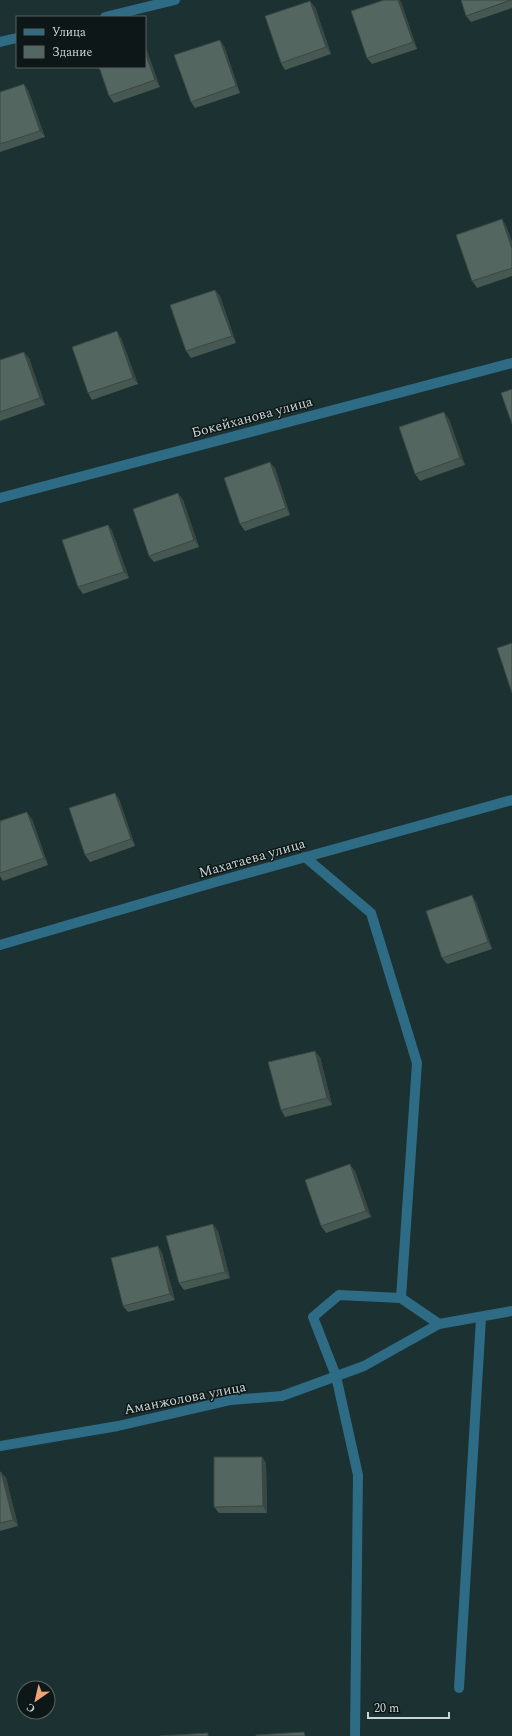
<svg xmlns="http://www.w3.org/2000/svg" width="512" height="1736" font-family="Spectral,serif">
<rect width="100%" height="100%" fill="#1c3132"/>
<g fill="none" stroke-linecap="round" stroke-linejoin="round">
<path stroke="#2e6b85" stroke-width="10" d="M305,857L371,913L417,1063L401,1298
M459,1688L481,1318
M355,1736L358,1475L336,1376L313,1317L339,1295L401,1298L439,1324"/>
<path stroke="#2e6b85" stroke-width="10" d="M105,17L175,0
M0,42L17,38
M0,498L512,363
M0,945L219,881L512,800
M0,1446L118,1426L231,1400L282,1396L364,1366L439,1324L512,1311"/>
</g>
<path fill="#475852" d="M512,0V8L471,22L466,16Z
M401,2L417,49L372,64L367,58Z
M315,7L331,54L285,70L281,63Z
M145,46L160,87L114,103L109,96L145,67Z
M224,46L240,93L195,108L191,102Z
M28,90L45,137L0,152V92Z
M502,219L506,226L512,242V276L477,288L472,281Z
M215,290L220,296L236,343L191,358L186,351Z
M121,338L138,384L92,400L88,393Z
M29,358L45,405L0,421V360Z
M449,419L465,465L420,481L415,474Z
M275,468L290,515L245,531L240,524Z
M178,493L183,500L199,547L154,562L149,556Z
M108,525L112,531L129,578L83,594L78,587Z
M115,793L119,799L135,846L90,862L85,855Z
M32,819L48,865L3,881L0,876V821Z
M476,902L492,949L447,964L442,958Z
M320,1057L332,1105L285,1117L281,1110Z
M355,1171L371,1217L326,1233L321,1226Z
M218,1231L230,1278L184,1290L179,1283Z
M158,1246L162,1253L175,1300L128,1312L123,1306Z
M262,1457L266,1463L267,1513H219L214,1507Z
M0,1472L6,1478L18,1526L0,1531Z"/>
<path fill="#3a4742" d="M398,0H400L401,2L417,49L413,42Z
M310,1L315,7L331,54L326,47Z
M220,40L224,46L240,93L236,86Z
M145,46L160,87L155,80L145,52Z
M24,84L28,90L45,137L40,131Z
M502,219L506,226L512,242V249Z
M215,290L220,296L236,343L232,336Z
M117,331L121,338L138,384L133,378Z
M24,352L29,358L45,405L40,398Z
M444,412L449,419L465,465L460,458Z
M270,462L275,468L290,515L286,508Z
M178,493L183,500L199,547L194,540Z
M108,525L112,531L129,578L124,572Z
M115,793L119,799L135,846L131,839Z
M27,812L32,819L48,865L44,858Z
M472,895L476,902L492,949L488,942Z
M315,1051L320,1057L332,1105L327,1098Z
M350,1164L355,1171L371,1217L366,1211Z
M213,1224L218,1231L230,1278L225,1272Z
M158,1246L162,1253L175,1300L170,1294Z
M262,1457L266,1463L267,1513L263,1506Z
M1,1472L6,1478L18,1526L13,1520Z"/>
<path fill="#53665f" stroke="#3a4742" d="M384,0H398L413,42L367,58L351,11Z
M461,0H511L466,16Z
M310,1L326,47L281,63L265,16Z
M220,40L236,86L191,102L174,55Z
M145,52L155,80L109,96L99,67H145Z
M24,84L40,131L0,144V92Z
M502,219L512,249V268L472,281L456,235Z
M215,290L232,336L186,351L170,305Z
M117,331L133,378L88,393L72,347Z
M24,352L40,398L0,412V360Z
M512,389V424L501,393Z
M444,412L460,458L415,474L399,427Z
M270,462L286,508L240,524L224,478Z
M178,493L194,540L149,556L133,509Z
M108,525L124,572L78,587L62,540Z
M512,643V693L497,648Z
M115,793L131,839L85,855L69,808Z
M27,812L44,858L0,873V821Z
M472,895L488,942L442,958L426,911Z
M315,1051L327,1098L281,1110L268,1062Z
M350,1164L366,1211L321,1226L305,1180Z
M213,1224L225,1272L179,1283L166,1236Z
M158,1246L170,1294L123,1306L111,1258Z
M214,1457H262L263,1506L214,1507Z
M0,1472H1L13,1520L0,1523Z
M304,1732L305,1736H256V1735Z
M208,1733V1736H160Z"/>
<g text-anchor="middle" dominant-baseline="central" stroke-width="3" stroke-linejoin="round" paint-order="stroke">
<g font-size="14" fill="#cad6d6" stroke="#0e1717">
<text transform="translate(252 417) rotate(-15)">Бокейханова улица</text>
<text transform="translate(252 858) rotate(-16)">Махатаева улица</text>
<text transform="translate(185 1398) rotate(-11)">Аманжолова улица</text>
</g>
</g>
<rect x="16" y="16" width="130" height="52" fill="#0e1717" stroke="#596363"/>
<rect x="24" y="29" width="20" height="6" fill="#2e6b85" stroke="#596363"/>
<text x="52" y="36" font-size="12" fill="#cad6d6">Улица</text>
<rect x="24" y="46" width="20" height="12" fill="#53665f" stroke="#596363"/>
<text x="52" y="56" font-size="12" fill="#cad6d6">Здание</text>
<g transform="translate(36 1700) rotate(214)"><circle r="19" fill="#0e1717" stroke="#596363"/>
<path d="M0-3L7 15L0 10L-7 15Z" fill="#efa377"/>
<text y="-6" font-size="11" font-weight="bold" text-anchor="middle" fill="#cad6d6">С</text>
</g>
<path d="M368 1712v6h81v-6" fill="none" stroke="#cad6d6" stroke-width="2"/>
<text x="374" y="1712" font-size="12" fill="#cad6d6" stroke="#0e1717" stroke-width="3" paint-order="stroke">20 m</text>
</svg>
